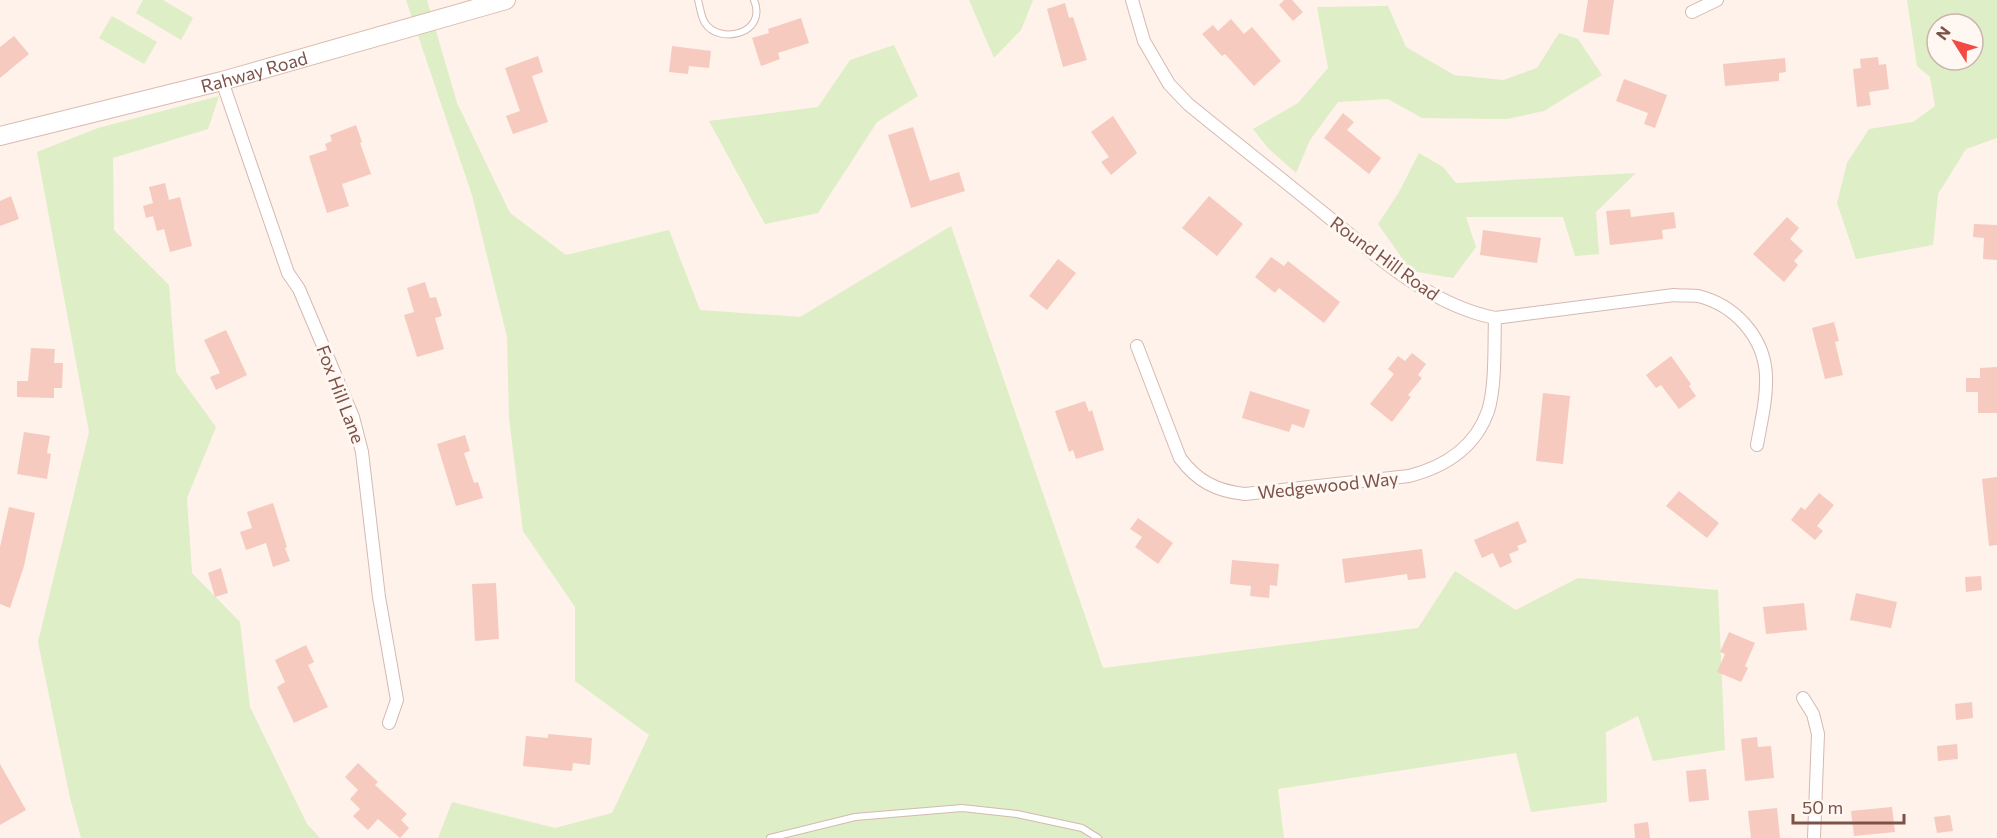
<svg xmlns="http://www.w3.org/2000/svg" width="1997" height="838" font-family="Commissioner,sans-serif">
<rect width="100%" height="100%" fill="#fef2ea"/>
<path fill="#deeec6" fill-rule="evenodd" d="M143,0H163L193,18L181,40L136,13Z
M406,0H427L457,103L510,213L566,255L669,230L700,310L800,317L951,226L1103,668L1418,628L1455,571L1516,610L1578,578L1718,590L1725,750L1653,761L1638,716L1606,732L1607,802L1531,812L1516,753L1278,789L1284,838H438L452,802L555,828L612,813L649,735L575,681V607L523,531L509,418L507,337L472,195Z
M969,0H1033L1021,30L994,58Z
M1907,0H1997V138L1966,149L1938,194L1933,245L1856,259L1837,203L1847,163L1869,129L1913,122L1935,106L1930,77L1917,66ZM1937,24H1973V60H1937Z
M1388,6L1406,47L1454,75L1503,80L1537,68L1559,33L1578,39L1602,75L1544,111L1507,119L1422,118L1388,99L1338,102L1310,140L1296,173L1268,148L1253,129L1298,103L1328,68L1317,7Z
M112,16L157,42L144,64L99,38Z
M894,45L918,96L877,122L818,213L765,224L709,121L818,107L850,60Z
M219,96L208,129L113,158L114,230L169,285L176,372L216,427L187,498L192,573L240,622L250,707L307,824L320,838H81L70,798L38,642L89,432L37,152L98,128Z
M1419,153L1443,167L1456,183L1636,173L1596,212L1599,254L1575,256L1563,217H1466L1476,247L1453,278L1411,271L1378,224L1399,192Z"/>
<path fill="#f6cabf" d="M1284,0H1292L1303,12L1293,21L1279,5Z
M1588,0H1614L1609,35L1583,32Z
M1065,3L1069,18L1073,17L1087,60L1063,67L1047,9Z
M801,18L809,43L778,53L780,59L761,66L752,38L769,33L768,29Z
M1231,19L1244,34L1252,27L1281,61L1254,86L1225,54L1222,56L1202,34L1213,25L1218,31Z
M14,36L29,54L0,78V47Z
M672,46L711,51L709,68L689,66L688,74L669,72Z
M538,56L543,72L532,76L548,122L513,134L506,116L520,111L505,68Z
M1878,57L1879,65L1886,64L1889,89L1869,92L1871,105L1857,107L1853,69L1861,68L1860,59Z
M1785,58L1786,72L1779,73V81L1725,86L1723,64Z
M1624,79L1667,95L1655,128L1644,124L1648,113L1616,101Z
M1343,113L1354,122L1347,130L1381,158L1369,174L1324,138Z
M1113,116L1137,153L1111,175L1101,162L1109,157L1091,132Z
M356,125L362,142L360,143L371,174L342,184L349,206L327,213L309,156L327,150L325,144L332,141L330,135Z
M913,127L930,181L959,172L965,191L911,208L888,135Z
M165,183L169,200L180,197L192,246L170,252L164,229L157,231L153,216L146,218L143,206L153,203L149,187Z
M11,196L19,219L0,226V201Z
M1209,196L1243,224L1217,256L1182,228Z
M1630,209L1631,217L1674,212L1676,228L1662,230L1663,239L1610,245L1606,211Z
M1787,217L1799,228L1790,239L1803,251L1794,261L1798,265L1784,282L1753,254Z
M1974,224L1997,225V260L1983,259L1984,238L1973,237Z
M1483,230L1541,238L1537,263L1480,255Z
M1271,257L1284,266L1288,261L1340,302L1324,323L1279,288L1275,293L1255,277Z
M1058,259L1076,273L1047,310L1029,296Z
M425,282L430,298L436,297L442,316L435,318L444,349L417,357L404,315L414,312L407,288Z
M1834,322L1839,341L1835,342L1843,375L1825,379L1812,328Z
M226,330L247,375L216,390L210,377L220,373L204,340Z
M31,348L55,349L54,363H63L62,388H54V398L17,397V381H28Z
M1412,353L1426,364L1418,375L1422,378L1408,395L1411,397L1392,422L1370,404L1394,374L1388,369L1398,356L1405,361Z
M1671,356L1691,384L1689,386L1696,396L1679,409L1661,385L1656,388L1646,375Z
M1997,367V413H1978V392H1966V378H1980V368Z
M1250,391L1310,410L1304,428L1292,424L1289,432L1242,418Z
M1543,393L1570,396L1563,464L1536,461Z
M1085,401L1089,412L1092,410L1104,450L1076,459L1073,450L1069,452L1055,411Z
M24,432L50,436L47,453L51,454L47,479L17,474Z
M465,435L470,451L464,453L474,483L478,482L483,498L456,506L437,444Z
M1997,477V545L1989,546L1982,479Z
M1679,491L1719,523L1707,538L1666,506Z
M1819,493L1834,505L1817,526L1823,531L1815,540L1791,520L1801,507L1805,510Z
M273,503L287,547L285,548L290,561L273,567L266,543L246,550L240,532L252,528L247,512Z
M9,507L35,513L24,566L10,608L0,604V547Z
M1138,518L1173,543L1158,564L1135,547L1142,537L1130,529Z
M1518,521L1527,542L1517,546L1519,550L1509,554L1512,562L1500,568L1493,553L1482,558L1474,540Z
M1422,549L1426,578L1408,580L1407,574L1345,583L1342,559Z
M1232,560L1279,564L1277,586L1270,585L1269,598L1250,596L1251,586L1230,584Z
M221,568L228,593L215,597L208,573Z
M1981,576L1982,590L1966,592L1965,577Z
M496,583L499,639L475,641L472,584Z
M1856,593L1897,602L1891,628L1850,620Z
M1804,603L1807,630L1766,634L1763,607Z
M1729,632L1755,643L1745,666L1748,668L1741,682L1717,672L1725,654L1720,652Z
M306,645L314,662L308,665L328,707L294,723L277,687L285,682L275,660Z
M1972,702L1973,718L1956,720L1955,704Z
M548,734L592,738L590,765L573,763L572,771L523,766L526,736L548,738Z
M1757,737L1758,747L1771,746L1774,778L1745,781L1741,739Z
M1957,744L1958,759L1938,761L1937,746Z
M358,763L378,782L375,785L407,814L401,820L409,828L400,838L378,819L368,830L353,816L360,809L350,799L358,790L345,777Z
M0,764L26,810L0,825Z
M1706,769L1709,800L1689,802L1686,771Z
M1892,807L1895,832L1854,836L1851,811Z
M1777,808L1780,838H1751L1748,811Z
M1950,815L1953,831L1937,833L1934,817Z
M1648,822L1650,838H1635L1634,824Z"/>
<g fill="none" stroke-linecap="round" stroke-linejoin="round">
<defs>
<path id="lane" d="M698,0C700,7 701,17 705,23C719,45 768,34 754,0
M770,838L855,817L962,808L1017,814L1082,828L1098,838"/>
<path id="street" d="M1132,0L1144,41L1169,84L1188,104C1232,140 1277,175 1321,211C1373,253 1427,304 1495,318L1674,295C1682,296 1690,295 1698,296C1735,305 1764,337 1766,375C1767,399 1761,422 1757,445
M1692,12L1717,0
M222,81L288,273L299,289L353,417L362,452L379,597L397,700L389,723
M1137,346L1180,458C1197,481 1216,491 1245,494L1409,476C1444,467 1475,448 1488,411C1496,386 1494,345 1495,318
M1803,698L1813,714L1818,734L1814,838"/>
<g id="secondary">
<path id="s1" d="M0,136L222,81L506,0"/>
</g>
</defs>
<use href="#lane" stroke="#d5b9b0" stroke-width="8"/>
<use href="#street" stroke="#d5b9b0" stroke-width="14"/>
<use href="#secondary" stroke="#dabaaf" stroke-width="20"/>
<use href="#lane" stroke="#fff" stroke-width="6"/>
<use href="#street" stroke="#fff" stroke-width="12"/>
<use href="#secondary" stroke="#fff" stroke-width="18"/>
</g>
<g text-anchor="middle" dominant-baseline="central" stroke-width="6" stroke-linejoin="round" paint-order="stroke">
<g font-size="18" fill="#7d5249" stroke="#fff7f2">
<text stroke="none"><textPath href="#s1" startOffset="262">Rahway Road</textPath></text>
<text transform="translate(1385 258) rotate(36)">Round Hill Road</text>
<text transform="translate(341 394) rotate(69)">Fox Hill Lane</text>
<text transform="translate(1328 485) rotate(-6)">Wedgewood Way</text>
</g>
</g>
<g transform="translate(1955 42) rotate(307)"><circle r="28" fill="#fff7f2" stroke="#cbb5ae" stroke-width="1.5"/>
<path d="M0-4.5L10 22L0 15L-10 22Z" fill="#f24b45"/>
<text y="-9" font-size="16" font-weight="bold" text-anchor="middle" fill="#7d5249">N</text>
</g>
<path d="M1793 814v9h111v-9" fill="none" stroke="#7d5249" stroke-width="3"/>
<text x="1802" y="814" font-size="18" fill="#7d5249" stroke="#fff7f2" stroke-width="4.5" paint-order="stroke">50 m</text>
</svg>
